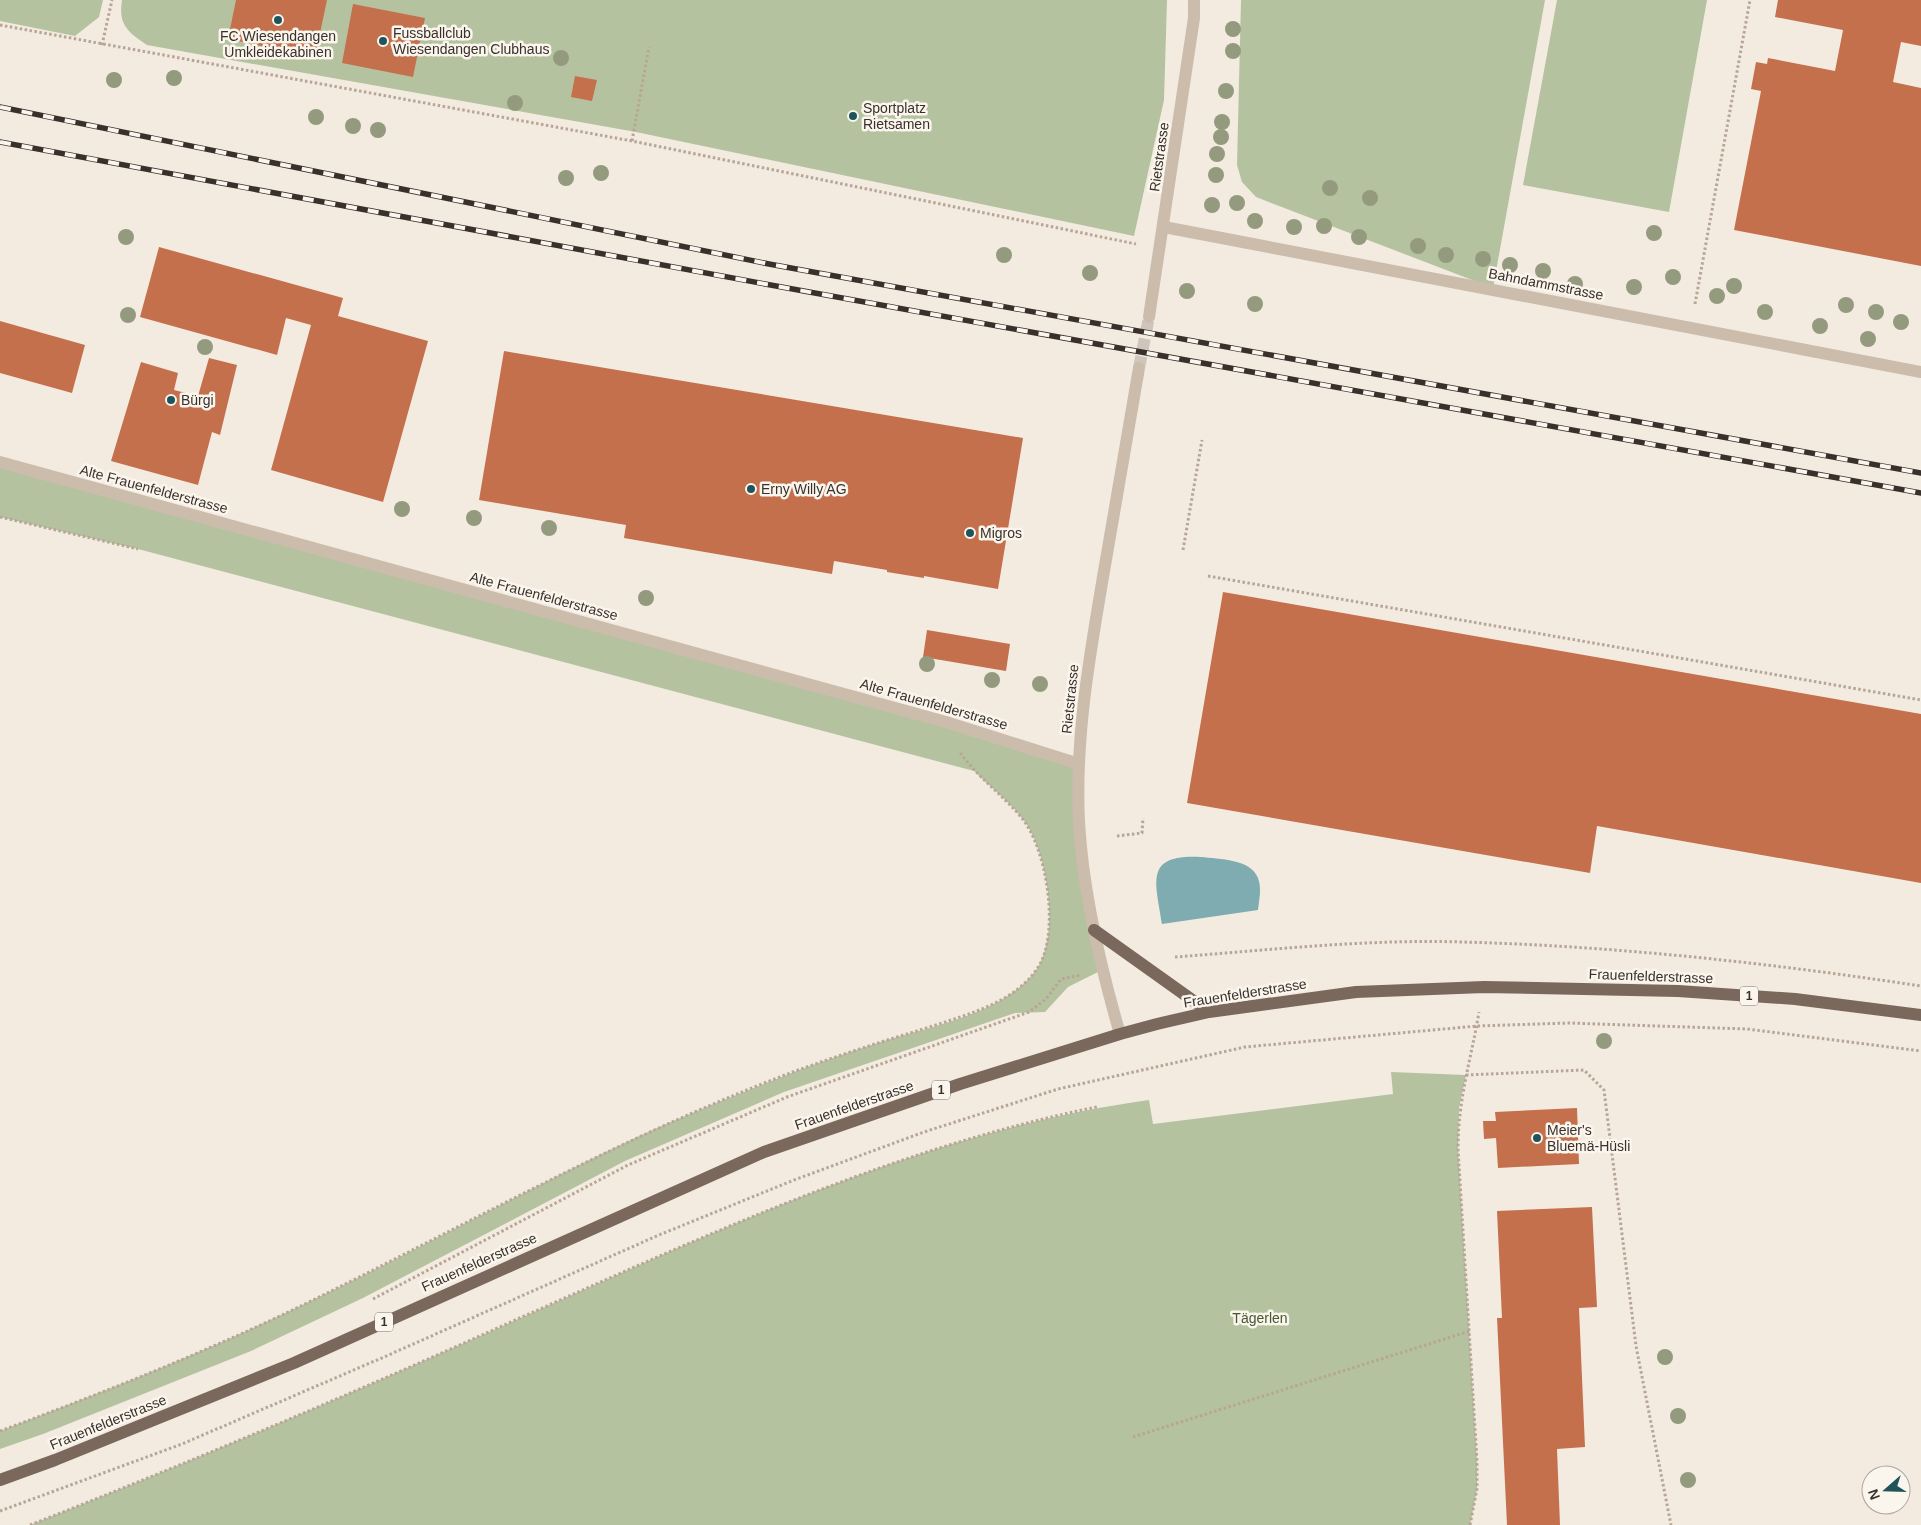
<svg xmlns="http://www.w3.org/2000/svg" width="1921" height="1525" font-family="Helvetica,sans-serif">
<rect width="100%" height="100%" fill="#f3ebe0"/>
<path fill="#b5c2a0" d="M0,0H103L99,17L75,36L0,21Z
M122,0H1167L1164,100L1134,236L636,132L147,45C128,32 118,25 122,0Z
M1241,0H1545L1493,288L1256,197L1242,182L1237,165Z
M1557,0H1707L1669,212L1523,185Z
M0,462L1079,764L1078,795L1102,970L1068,987L1045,1012L1015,1013L784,1092L625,1161L363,1298L251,1351L43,1434L0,1449V1431C94,1395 188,1359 279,1316C391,1264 499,1204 610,1150C663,1124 718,1102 774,1080C810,1065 847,1053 884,1041C932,1026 1005,1013 1036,970C1060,936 1048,858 1027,825C1014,805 991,788 974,771L138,549L0,517Z
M1391,1072L1466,1075L1459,1108L1458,1149L1477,1461V1489L1470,1525H30C197,1460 361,1389 525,1316C725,1227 930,1130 1149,1100L1153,1124L1393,1094Z"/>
<path fill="#7facb0" d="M1201,857C1219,859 1251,859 1258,878C1262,888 1259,901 1258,910L1162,924C1156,882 1143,854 1201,857Z"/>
<path fill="#c5704d" d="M236,0H327L315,57L228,39Z
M1778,0H1921V46L1901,42L1893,82L1921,88V266L1734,230L1761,91L1751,89L1756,62L1767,64L1768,58L1835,71L1843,30L1775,17Z
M353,4L425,18L413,77L342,63Z
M575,76L597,80L592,101L571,97Z
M159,247L343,298L338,316L428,341L383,502L271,470L311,325L286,318L277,355L140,317Z
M0,321L85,345L72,393L0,373Z
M504,351L1023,438L998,589L924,576V578L887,572V570L834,561L832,574L624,538L626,525L479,500Z
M209,358L237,365L220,435L212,432L198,485L111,461L141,362L178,373L174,390L198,396Z
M1223,592L1921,714V883L1597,826L1590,873L1187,803Z
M927,630L1010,644L1006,671L923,657Z
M1577,1108L1579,1164L1498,1168L1496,1138L1484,1139L1483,1121H1496L1495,1112Z
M1592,1207L1597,1307L1579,1308L1585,1447L1557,1449L1560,1525H1507L1497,1318H1502L1497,1211Z"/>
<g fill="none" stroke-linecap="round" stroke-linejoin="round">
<path stroke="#cec6bc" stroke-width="12" stroke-dasharray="12 6" stroke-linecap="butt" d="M1139,368L1149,317"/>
<path stroke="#b7a696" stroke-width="3" stroke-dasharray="2.5 2.5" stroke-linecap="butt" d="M0,25L632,141L1136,244
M102,45L112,0
M632,141L649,47
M1695,304L1750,0
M0,517L138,549
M1183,550L1202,440
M1208,576L1921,700
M1117,836L1142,833L1143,818
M1175,957C1270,950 1366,939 1462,942C1615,946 1769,963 1921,986
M1466,1075L1584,1070L1604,1090L1636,1346L1671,1525
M373,1299L628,1165L787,1097L1029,1012L1046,999L1061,979L1081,975
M0,1431C105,1392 209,1351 309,1302C472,1222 630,1132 801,1069C840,1055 880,1042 920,1030C947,1021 974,1014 999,1001C1015,993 1031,980 1040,964C1059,929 1047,848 1021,817C1002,794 977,777 959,751
M1133,1437L1470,1331
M0,1511L182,1444L384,1357L659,1235L794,1180L924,1132L1058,1089L1245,1047L1477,1026L1569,1023L1747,1029L1921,1051
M30,1525C193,1461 354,1393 513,1321C702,1237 893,1148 1097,1107
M1470,1525L1477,1489V1461L1458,1149C1458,1099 1471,1060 1479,1012"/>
<path stroke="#ccbcac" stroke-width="12" d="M1164,227L1921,372"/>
<path stroke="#ccbcac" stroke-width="12" d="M1149,317L1194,18V0
M0,462L946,722L1079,764
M1120,1034C1100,965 1083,893 1079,822C1075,739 1089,659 1103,577C1115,507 1127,438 1139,368"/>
<path stroke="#7b685c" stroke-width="12" d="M1094,930L1209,1012
M0,1480L55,1460L294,1363L764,1152L960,1084L1120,1034L1157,1024L1209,1012L1356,992L1484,987L1678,991L1795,999L1921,1015"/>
<defs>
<path id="rail" d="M0,107L769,264L1921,473
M0,142L765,284L1921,493"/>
</defs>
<use href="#rail" stroke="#3a302b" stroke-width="5.5"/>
<use href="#rail" stroke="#faf5ed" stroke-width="4" stroke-dasharray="11" stroke-linecap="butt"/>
</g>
<g fill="#949a7e">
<circle cx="1233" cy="29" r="8"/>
<circle cx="1233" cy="51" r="8"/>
<circle cx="561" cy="58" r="8"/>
<circle cx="174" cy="78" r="8"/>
<circle cx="114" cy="80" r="8"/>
<circle cx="1226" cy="91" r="8"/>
<circle cx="515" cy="103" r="8"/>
<circle cx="316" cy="117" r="8"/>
<circle cx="1222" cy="122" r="8"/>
<circle cx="353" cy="126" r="8"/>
<circle cx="378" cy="130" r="8"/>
<circle cx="1221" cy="137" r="8"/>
<circle cx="1217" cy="154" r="8"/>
<circle cx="601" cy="173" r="8"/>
<circle cx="1216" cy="175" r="8"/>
<circle cx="566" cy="178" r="8"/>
<circle cx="1330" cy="188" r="8"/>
<circle cx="1370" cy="198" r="8"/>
<circle cx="1237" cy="203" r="8"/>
<circle cx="1212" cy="205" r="8"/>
<circle cx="1255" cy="221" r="8"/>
<circle cx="1324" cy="226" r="8"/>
<circle cx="1294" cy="227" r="8"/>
<circle cx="1654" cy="233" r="8"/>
<circle cx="126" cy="237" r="8"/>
<circle cx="1359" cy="237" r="8"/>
<circle cx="1418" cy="246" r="8"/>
<circle cx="1004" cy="255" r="8"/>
<circle cx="1446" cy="255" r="8"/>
<circle cx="1483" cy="259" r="8"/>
<circle cx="1510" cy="265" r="8"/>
<circle cx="1543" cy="271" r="8"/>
<circle cx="1090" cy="273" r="8"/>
<circle cx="1673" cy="277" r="8"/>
<circle cx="1575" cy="284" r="8"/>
<circle cx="1734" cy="286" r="8"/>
<circle cx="1634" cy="287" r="8"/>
<circle cx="1187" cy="291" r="8"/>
<circle cx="1717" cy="296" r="8"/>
<circle cx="1255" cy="304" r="8"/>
<circle cx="1846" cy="305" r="8"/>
<circle cx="1765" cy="312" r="8"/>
<circle cx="1876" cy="312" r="8"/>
<circle cx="128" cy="315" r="8"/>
<circle cx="1901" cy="322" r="8"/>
<circle cx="1820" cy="326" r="8"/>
<circle cx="1868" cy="339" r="8"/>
<circle cx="205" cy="347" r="8"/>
<circle cx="402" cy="509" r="8"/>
<circle cx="474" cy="518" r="8"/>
<circle cx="549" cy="528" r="8"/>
<circle cx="646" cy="598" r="8"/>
<circle cx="927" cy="664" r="8"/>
<circle cx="992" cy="680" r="8"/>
<circle cx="1040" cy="684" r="8"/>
<circle cx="1604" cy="1041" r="8"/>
<circle cx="1665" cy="1357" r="8"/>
<circle cx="1678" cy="1416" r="8"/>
<circle cx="1688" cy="1480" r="8"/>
</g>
<g fill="#20545b" stroke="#faf5ed" stroke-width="2">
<circle cx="278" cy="20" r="5"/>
<circle cx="383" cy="41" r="5"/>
<circle cx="853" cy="116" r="5"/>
<circle cx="171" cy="400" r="5"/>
<circle cx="751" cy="489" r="5"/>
<circle cx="970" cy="533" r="5"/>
<circle cx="1537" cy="1138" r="5"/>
</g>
<g text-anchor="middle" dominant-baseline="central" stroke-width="5" stroke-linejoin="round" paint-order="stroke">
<g fill="#faf5ed" stroke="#746b65" stroke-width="1">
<rect x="1740" y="986.5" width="18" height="19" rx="4"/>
<rect x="932" y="1080.5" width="18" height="19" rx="4"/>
<rect x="375" y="1312.5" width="18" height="19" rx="4"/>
</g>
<g font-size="12" font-weight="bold" fill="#3a302b">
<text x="1749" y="996">1</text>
<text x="941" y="1090">1</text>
<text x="384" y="1322">1</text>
</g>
<g font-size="14" fill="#3a302b" stroke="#faf5ed" text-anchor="start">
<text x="393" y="33">Fussballclub<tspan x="393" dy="16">Wiesendangen Clubhaus</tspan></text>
<text x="278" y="36" text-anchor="middle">FC Wiesendangen<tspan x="278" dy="16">Umkleidekabinen</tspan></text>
<text x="863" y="108">Sportplatz<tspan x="863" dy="16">Rietsamen</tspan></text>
<text x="181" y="400">Bürgi</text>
<text x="761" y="489">Erny Willy AG</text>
<text x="980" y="533">Migros</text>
<text x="1547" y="1130">Meier's<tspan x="1547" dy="16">Bluemä-Hüsli</tspan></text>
</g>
<g font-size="14" fill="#3a302b" stroke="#faf5ed">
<text transform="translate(1159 157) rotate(-82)">Rietstrasse</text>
<text transform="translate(1546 284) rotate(11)">Bahndammstrasse</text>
<text transform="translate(154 489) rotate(15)">Alte Frauenfelderstrasse</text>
<text transform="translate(544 596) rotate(15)">Alte Frauenfelderstrasse</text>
<text transform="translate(1070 699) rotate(-84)">Rietstrasse</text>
<text transform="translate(934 704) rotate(16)">Alte Frauenfelderstrasse</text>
<text transform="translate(1651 976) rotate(2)">Frauenfelderstrasse</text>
<text transform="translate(1245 993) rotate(-9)">Frauenfelderstrasse</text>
<text transform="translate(854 1105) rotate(-19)">Frauenfelderstrasse</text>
<text transform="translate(479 1262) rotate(-24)">Frauenfelderstrasse</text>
<text transform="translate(108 1422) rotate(-22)">Frauenfelderstrasse</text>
</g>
<g font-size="14" fill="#47582e" stroke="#faf5ed">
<text x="1260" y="1318">Tägerlen</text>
</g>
</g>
<g transform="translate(1886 1490) rotate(250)"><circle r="24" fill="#faf5ed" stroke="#ada69f"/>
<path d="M0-4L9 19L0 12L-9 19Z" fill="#20545b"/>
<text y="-8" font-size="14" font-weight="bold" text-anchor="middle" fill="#3a302b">N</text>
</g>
</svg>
